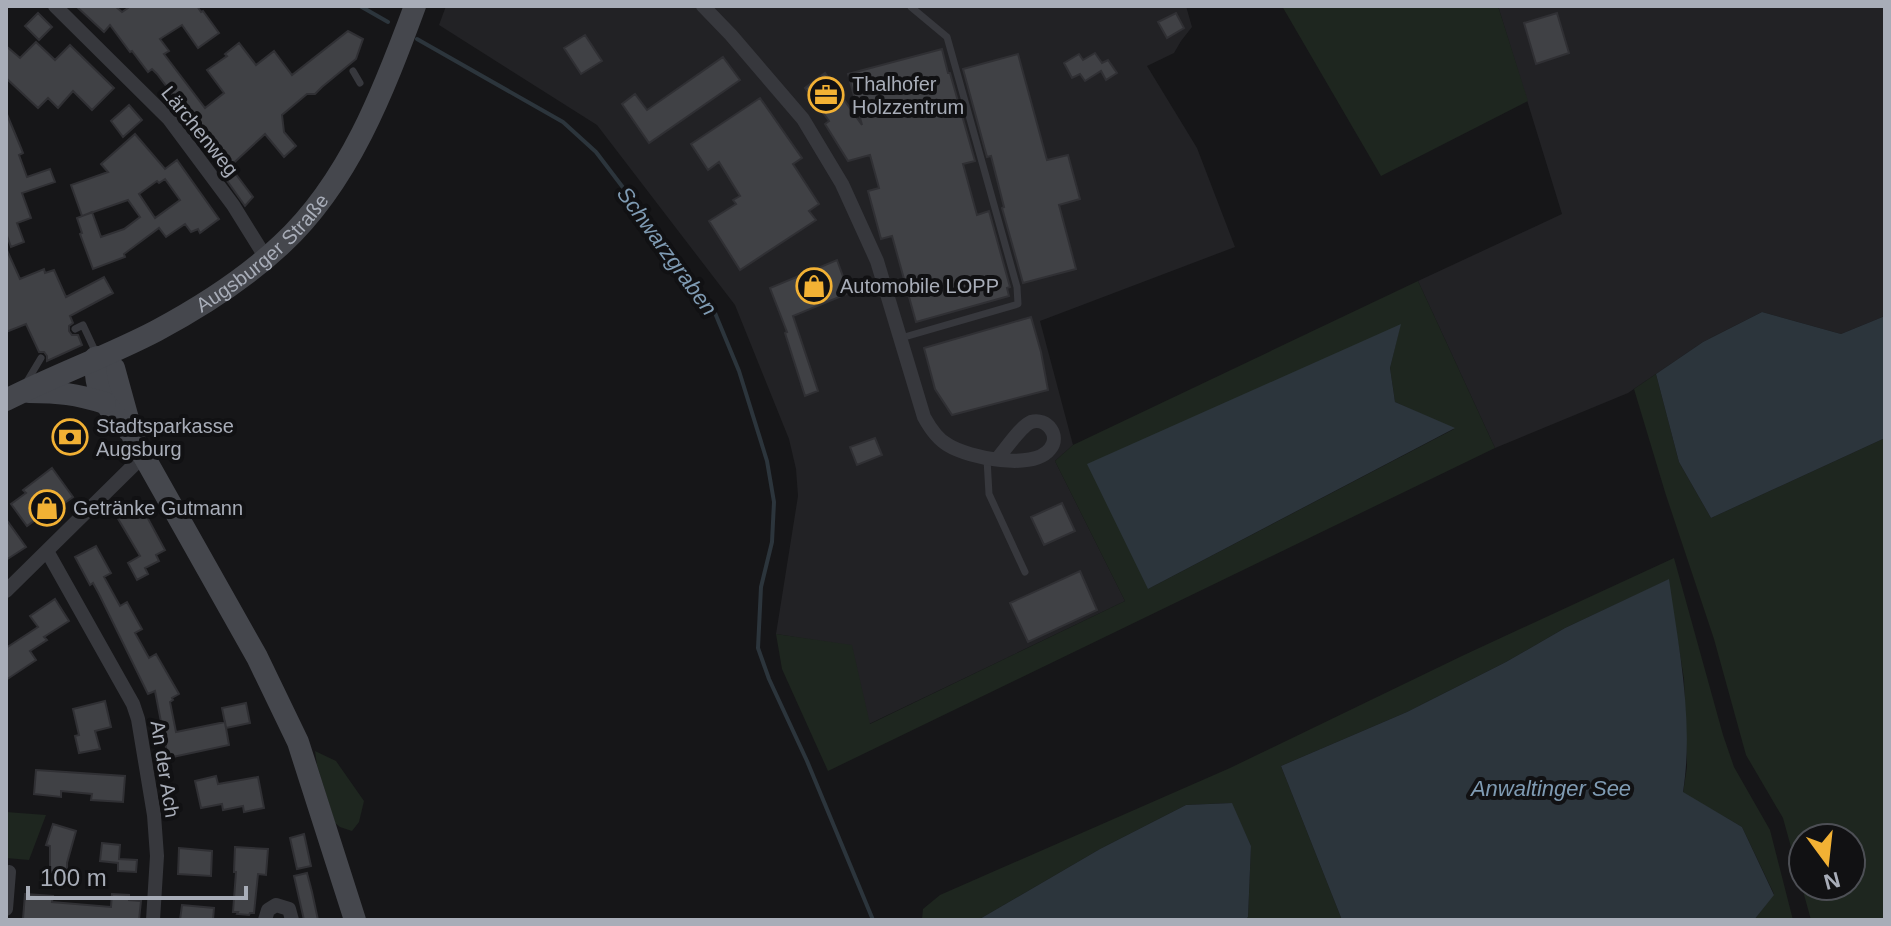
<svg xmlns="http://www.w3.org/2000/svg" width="1891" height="926" font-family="Arial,sans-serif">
<rect width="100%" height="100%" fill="#161618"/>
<path fill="#222225" d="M446,6H1186L1192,27L1181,41L1174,53L1147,66L1197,148L1235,247L1040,321L1073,445L1055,461L1125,601L869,724L851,646L776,634L798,496L796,469L789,439L735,305L597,125L439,25Z
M1498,6H1885V316L1841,334L1762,312L1703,342L1628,393L1495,448L1418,281L1562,214Z"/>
<path fill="#1e261f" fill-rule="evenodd" d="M1282,6H1498L1528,101L1381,176Z
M1418,281L1495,448L828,771L782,669L776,634L852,645L870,724L1125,601L1055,461L1073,445ZM1400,326L1390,368L1395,402L1454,429L1148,589Z
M1656,374L1679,462L1711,518L1885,438V920H1811L1783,818L1746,755L1714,639L1665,492L1634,389ZM1803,838H1851V886H1803Z
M1674,558L1723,735L1734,767L1770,830L1793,920H1754L1774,894L1742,827L1683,793L1687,767L1684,679L1668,580L1565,628L1506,662L1407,712L1281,766L1342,920H1245L1248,917L1251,846L1231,803L1186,805L1100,849L978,920H922L923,909L940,895L1230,768L1464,655Z
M315,751L336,761L364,801L359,822L352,831L340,827L335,823L317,765Z
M6,812L46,815L29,860L6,858Z"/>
<path fill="#2c353c" d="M1762,312L1841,334L1885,316V438L1711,518L1679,462L1656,374L1703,342Z
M1401,324L1390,368L1395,402L1455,428L1148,589L1087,464Z
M1669,579C1679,649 1694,722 1683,792L1742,827L1774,895L1754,920H1342L1281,766L1407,712L1506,662L1565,628Z
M1232,803L1251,846L1248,917L1245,920H978L1100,849L1186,805Z"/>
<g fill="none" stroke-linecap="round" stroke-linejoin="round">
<path stroke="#2c353c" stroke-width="4" d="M360,6L388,22
M417,39L563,122L596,152L653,227L715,313L739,371L767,461L774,502L772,542L761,587L758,648L769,679L807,761L873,920"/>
</g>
<path fill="#404145" stroke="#303034" stroke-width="2" fill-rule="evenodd" d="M76,6H115L122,12L131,6H197L201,12L203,11L219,33L198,48L182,25L160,39L169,51L164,54L205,108L224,93L207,70L227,56L225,54L239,43L256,65L274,51L292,75L348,31L363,39L356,59L322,87L315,94H307L282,115L284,132L296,146L284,157L265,134L225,171L199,140L204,136L157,74L152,69L148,72L132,51L130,52L110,25L104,32Z
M38,13L52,27L39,40L25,26Z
M1176,13L1184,28L1167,38L1158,22Z
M1557,13L1569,53L1536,64L1524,23Z
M585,35L602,61L581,74L564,48Z
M36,42L55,60L70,45L114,88L92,110L73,91L58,108L48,98L38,108L6,78V46L20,58Z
M942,49L948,73H950L975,161L963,164L977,215L989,211L1010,287L1007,288L1009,296L916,322L892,236L881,239L868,191L879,188L870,155L848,161L825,124L829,121L805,88L825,73L862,125L848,74Z
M1095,53L1102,63L1108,60L1117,73L1106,80L1101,71L1085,81L1080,74L1072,78L1064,63L1079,54L1083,60Z
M1018,54L1047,160L1068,155L1080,199L1059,205L1076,269L1023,283L1002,208L1004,207L991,156L987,157L963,69Z
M723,57L740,80L649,143L622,104L635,94L647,110Z
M760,98L802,158L793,164L819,204L809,211L816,220L740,270L709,221L736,204L733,200L740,196L719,162L708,170L691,144Z
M129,105L142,120L123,137L111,121Z
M6,112L21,148L23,153L19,155L27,177L50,169L55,182L22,193L31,218L17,223L24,242L11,247L6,233Z
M135,134L165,169L177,160L219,219L200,233L198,229L191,232L185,224L166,237L159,228L124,254L125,257L93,269L80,234L82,233L77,218L92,212L101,237L124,229L140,217L128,200L82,216L71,185L108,172L101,164ZM165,179L180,200L155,218L139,194L157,181L159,183Z
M232,169L253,197L245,206L223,175Z
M6,248L20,279L44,269L45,273L54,270L66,297L104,277L113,293L70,316L73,323L69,326V331L72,335H78L82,345L47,361V356L44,352H39L26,324L6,332Z
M837,260L849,293L793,316L818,391L805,396L785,333L787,332L770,288Z
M1031,317L1041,352L1048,390L952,415L935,389L924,348Z
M75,422L86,437L64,452L54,437Z
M875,438L882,455L857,465L850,447Z
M52,468L73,497L44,518L42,515L27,526L11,504L26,493L23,490Z
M139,502L165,550L156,555L159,561L145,568L148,574L137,580L128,563L140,556L114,512Z
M1062,503L1075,531L1044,545L1031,517Z
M6,519L26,547L6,560Z
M96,546L111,573L104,577L120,606L127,602L142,629L135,633L149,658L156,654L179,694L172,698L173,700L170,702L176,732L225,722L229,745L168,758L155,691L148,694L99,594L93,583L90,585L75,557Z
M1080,571L1097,610L1028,642L1010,603Z
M55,599L69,621L44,637L47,640L30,651L36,660L6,680V648L38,627L30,616Z
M105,701L111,727L95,731L100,749L79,753L75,736L79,735L73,709Z
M246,703L250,723L226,728L222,708Z
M36,770L125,776L123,802L91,800L92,794L61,791V797L34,794Z
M216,776L218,784L258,777L264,808L244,812L243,806L223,810L222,804L201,808L195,781Z
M53,824L76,831L67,863V872H50V846L46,845Z
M304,834L311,866L297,869L290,838Z
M102,843L120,845L119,859L137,860L136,872L118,871V863L100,861Z
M235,847L268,849L266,875L258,874L254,913H250L249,915L237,914L238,912H233L236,872H234Z
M179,848L212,851L211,876L178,874Z
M307,873L312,892L318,920H304L294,876Z
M25,894L53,896L52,902L111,907L112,894L129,895V900L141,901L139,920L23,919Z
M182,905L214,908L213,920H180Z"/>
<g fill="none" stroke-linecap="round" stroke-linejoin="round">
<path stroke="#37383d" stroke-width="7" d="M353,71L360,83
M75,329L83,325L97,355
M901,338L1018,304L1017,287L947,37L911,7
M26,383L41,358
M987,459L989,494L1025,572"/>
<path stroke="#37383d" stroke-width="14" d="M55,6L169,119L233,205L266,258
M703,6L731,35L803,119L842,184L877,261L924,417C930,428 937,439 948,445C969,458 1033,471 1050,449C1061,436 1047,417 1031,422C1021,426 1005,450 997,459
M47,551L133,704L138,719L154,815L157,856L153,920
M6,591L143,456
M6,909L9,872
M265,920L268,910L276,905L289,909L292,920"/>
<g stroke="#45474d" stroke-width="22">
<path d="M98,357L114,368L133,437L257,657L298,742L355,920"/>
<path d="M95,358C95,396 104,403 128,430"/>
<path d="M29,392C59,392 76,394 105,403"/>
<path id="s1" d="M6,400C55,375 108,356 156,331C199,308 246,278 282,244C349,182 384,90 415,6"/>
</g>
</g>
<defs>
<symbol id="office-ring" viewBox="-11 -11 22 22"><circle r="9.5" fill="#111113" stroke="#f2b134" stroke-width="1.5"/><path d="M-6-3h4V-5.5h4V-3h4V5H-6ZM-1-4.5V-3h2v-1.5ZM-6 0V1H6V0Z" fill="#f2b134"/></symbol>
<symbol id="shop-ring" viewBox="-11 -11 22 22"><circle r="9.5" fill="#111113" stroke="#f2b134" stroke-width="1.5"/><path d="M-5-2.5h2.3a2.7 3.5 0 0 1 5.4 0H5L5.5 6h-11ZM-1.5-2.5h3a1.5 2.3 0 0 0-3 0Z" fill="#f2b134"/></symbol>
<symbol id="bank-ring" viewBox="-11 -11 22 22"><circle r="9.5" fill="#111113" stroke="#f2b134" stroke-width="1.5"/><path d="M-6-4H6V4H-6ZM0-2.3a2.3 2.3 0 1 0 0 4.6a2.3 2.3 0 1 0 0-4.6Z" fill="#f2b134"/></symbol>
</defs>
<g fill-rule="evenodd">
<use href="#office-ring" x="806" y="75" width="40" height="40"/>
<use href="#shop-ring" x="794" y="266" width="40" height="40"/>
<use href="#bank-ring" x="50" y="417" width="40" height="40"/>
<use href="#shop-ring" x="27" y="488" width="40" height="40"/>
</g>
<g text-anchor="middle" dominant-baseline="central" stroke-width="8" stroke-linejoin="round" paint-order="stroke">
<g font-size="20" fill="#a8adb8" stroke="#111113" text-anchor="start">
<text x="852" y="84">Thalhofer<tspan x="852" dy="23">Holzzentrum</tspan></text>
<text x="840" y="286">Automobile LOPP</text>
<text x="96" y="426">Stadtsparkasse<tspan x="96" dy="23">Augsburg</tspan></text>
<text x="73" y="508">Getränke Gutmann</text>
</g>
<g font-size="20" fill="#a8adb8" stroke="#111113">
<text transform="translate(200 131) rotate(51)">Lärchenweg</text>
<text stroke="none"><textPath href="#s1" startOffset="298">Augsburger Straße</textPath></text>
<text transform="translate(165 769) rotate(81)">An der Ach</text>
</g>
<g font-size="22" font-style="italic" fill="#7f9bb3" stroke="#111113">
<text transform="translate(667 251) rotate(54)">Schwarzgraben</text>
<text x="1551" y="788">Anwaltinger See</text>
</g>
</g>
<rect width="1891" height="926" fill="none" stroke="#a8adb8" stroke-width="16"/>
<g transform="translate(1827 862) rotate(165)"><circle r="38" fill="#111113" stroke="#4d4f55" stroke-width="2"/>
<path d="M0-6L14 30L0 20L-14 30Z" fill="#f2b134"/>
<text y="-12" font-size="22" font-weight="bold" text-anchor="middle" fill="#a8adb8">N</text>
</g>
<path d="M28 886v12h218v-12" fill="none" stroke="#a8adb8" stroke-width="4"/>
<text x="40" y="886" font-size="24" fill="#a8adb8" stroke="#111113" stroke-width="6" paint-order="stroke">100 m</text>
</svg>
